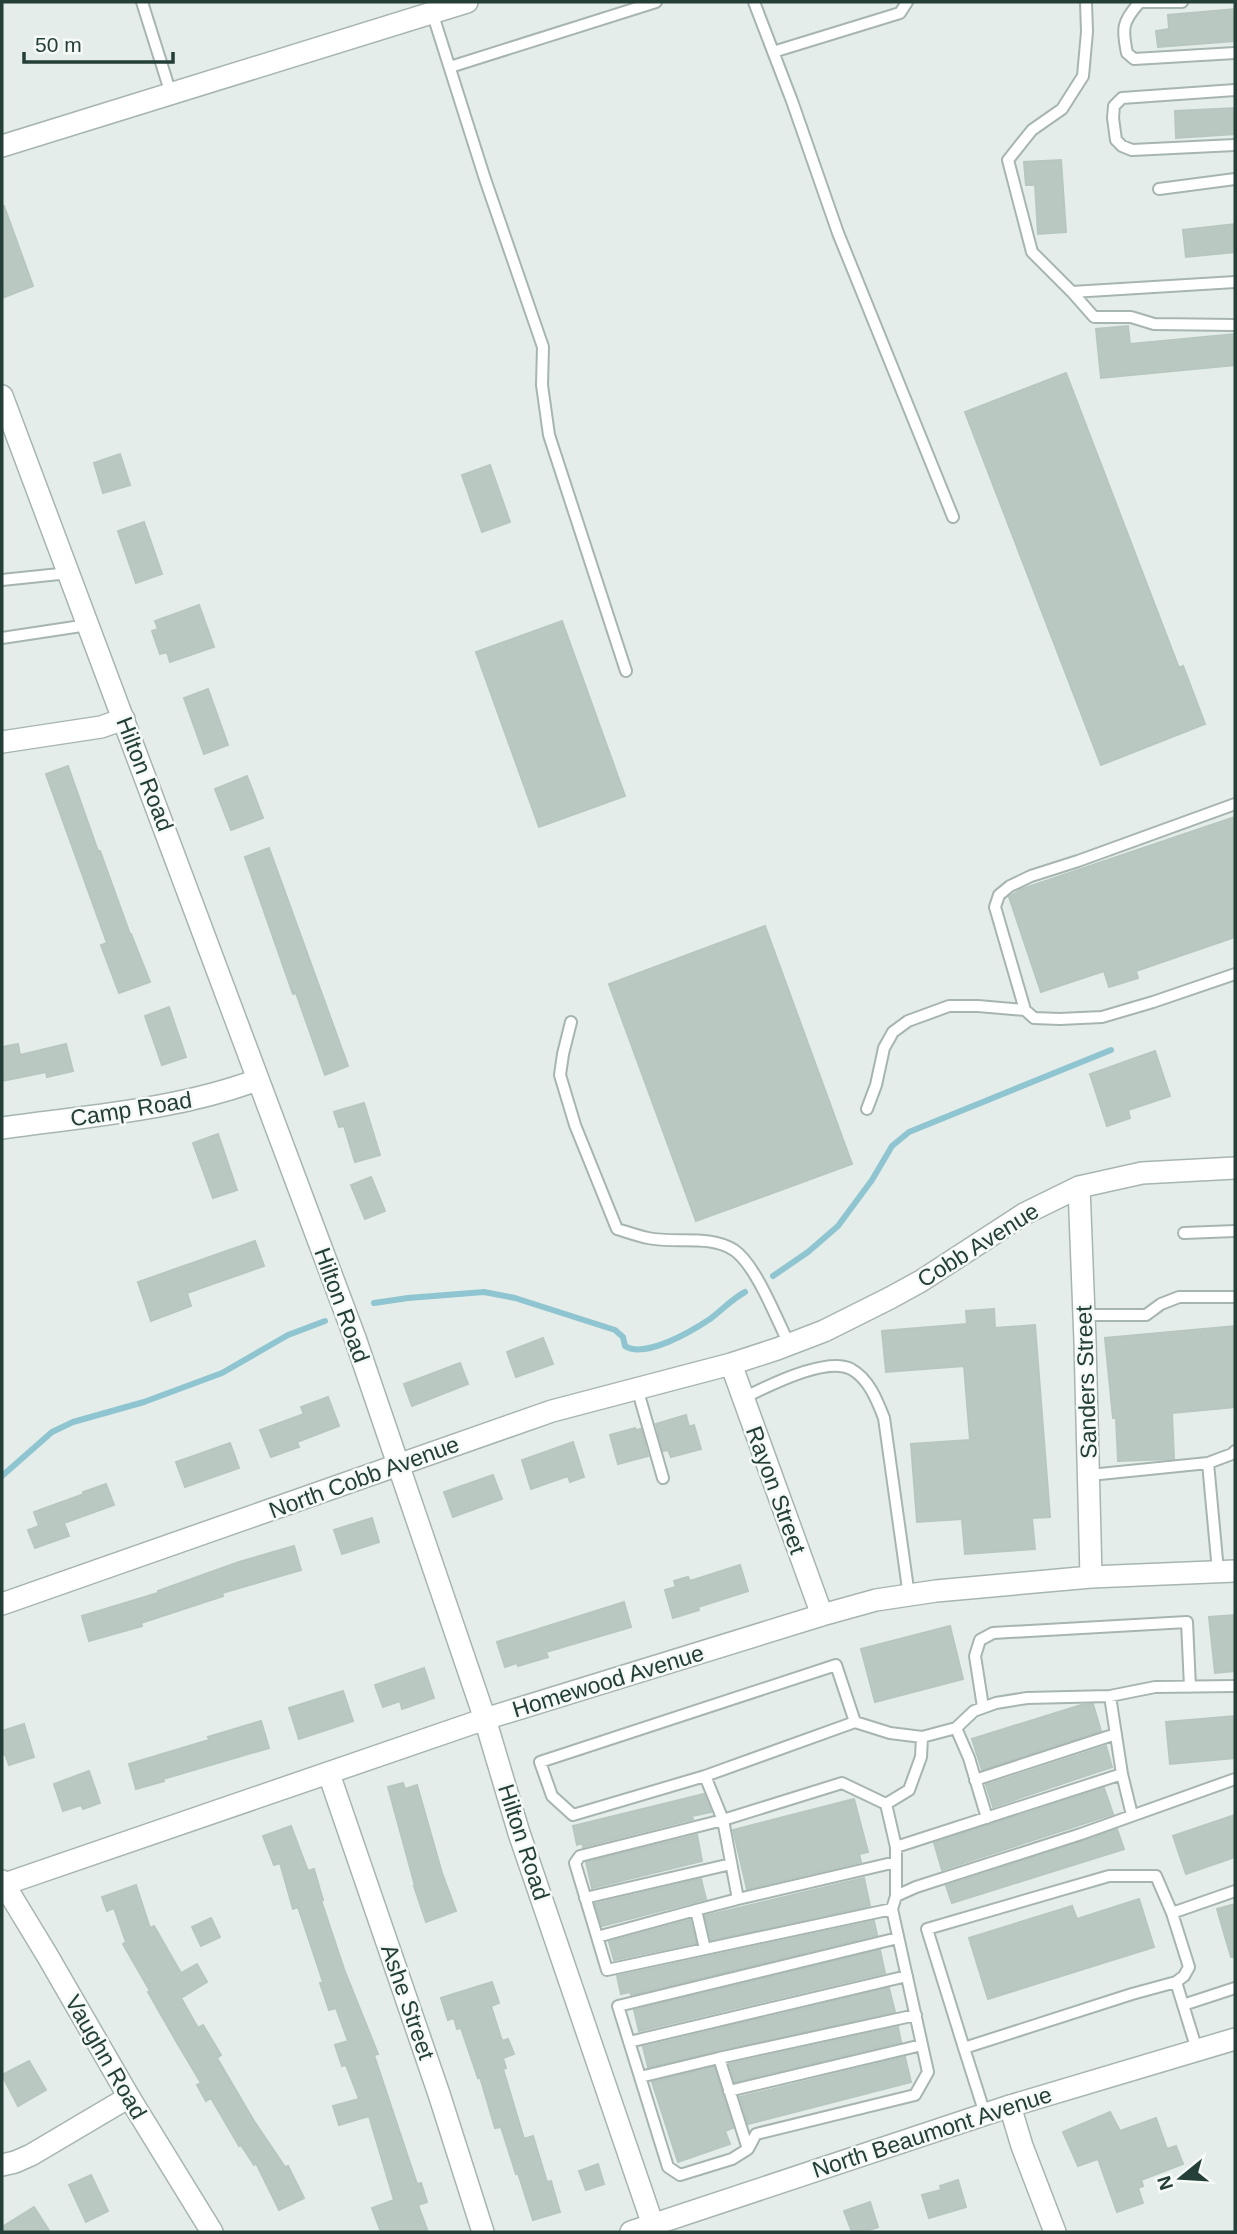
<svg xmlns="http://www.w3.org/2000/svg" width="1237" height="2234" font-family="Helvetica,sans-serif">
<rect width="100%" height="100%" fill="#e4ede9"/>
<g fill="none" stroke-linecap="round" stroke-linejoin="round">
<path stroke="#8fc5d0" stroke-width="6" d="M773,1276L808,1252L838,1226L872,1180L892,1146L909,1132L1111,1050
M374,1303L408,1298L484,1292L515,1298L615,1330L623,1337L625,1346C645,1359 692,1331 710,1319C722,1310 732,1299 745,1292
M2,1476L52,1432L73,1422L144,1402L222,1373L288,1335L325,1321"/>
</g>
<path fill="#bac8c2" stroke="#b7c7c0" stroke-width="2" d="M1235,9V41L1158,47L1156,31L1169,29L1168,15Z
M1235,108V134L1176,138L1175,111Z
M1061,160L1066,232L1038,234L1035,185H1026L1024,162Z
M2,206H4L33,286L2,298Z
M1235,224V252L1186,257L1183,230Z
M1128,326L1130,344L1235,334V365L1101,378L1096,329Z
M1066,373L1179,668L1183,666L1205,724L1101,765L965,412Z
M120,454L130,485L103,493L94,463Z
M490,465L510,522L482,532L462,475Z
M144,522L162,574L136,583L118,531Z
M199,605L214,647L170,662L167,652L160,654L152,631L158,629L155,621Z
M562,621L625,796L539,827L476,652Z
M208,689L228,745L204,754L184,698Z
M68,766L98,851H100L130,934H131L150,982L119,993L101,945L107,943L46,774Z
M247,776L263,818L231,830L215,789Z
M1235,817V937L1136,971L1138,978L1109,987L1104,971L1041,992L1009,897L1022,889Z
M269,848L348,1066L325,1075L296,993L293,994L245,857Z
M765,926L852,1164L696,1221L609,984Z
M169,1007L186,1057L162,1065L145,1016Z
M18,1044L20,1055L66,1044L73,1071L47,1077L46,1072L2,1081V1047Z
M1155,1051L1170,1096L1128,1110L1130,1118L1107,1126L1090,1074Z
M364,1103L380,1155L355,1162L344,1126L339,1127L334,1112Z
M218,1134L237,1190L213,1198L193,1143Z
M371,1177L385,1211L365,1219L351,1185Z
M255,1241L264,1266L187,1293L191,1306L151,1321L138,1282Z
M994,1309L995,1328L1035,1325L1050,1517L1032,1518L1035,1549L965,1554L962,1519L917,1522L911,1444L970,1440L964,1366L886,1372L882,1331L967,1324L966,1311Z
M1235,1326V1407L1172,1413L1174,1459L1118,1461L1116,1418H1113L1105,1338Z
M543,1338L553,1364L516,1377L507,1352Z
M460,1363L468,1384L412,1406L404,1384Z
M328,1397L339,1426L297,1442L299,1447L271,1457L260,1430L304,1414L301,1407Z
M686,1415L689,1427L694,1425L701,1449L671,1457L668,1450L663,1451L656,1424Z
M635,1428V1430L641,1429L648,1456L618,1464L610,1435Z
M573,1442L584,1477L570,1482L568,1476L531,1489L522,1460Z
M230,1443L239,1468L185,1487L176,1462Z
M493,1475L502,1499L453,1517L444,1492Z
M106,1484L114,1505L64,1523L69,1536L35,1548L28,1530L39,1526L34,1512L84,1494L83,1492Z
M372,1518L379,1542L342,1554L334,1530Z
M294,1546L301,1570L222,1593L223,1596L141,1623L142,1626L89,1641L82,1616L158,1593V1591L239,1562Z
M740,1565L748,1591L698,1607L699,1610L673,1618L665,1590L676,1587L674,1581L688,1577L690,1581Z
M624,1602L631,1627L546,1652L548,1657L518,1666L517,1663L505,1667L497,1642Z
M1235,1615V1671L1215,1673L1209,1617Z
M950,1626L963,1679L875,1702L861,1649Z
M424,1668L434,1698L402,1709L400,1701L383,1707L375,1685Z
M343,1691L353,1721L299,1739L289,1708Z
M1093,1704L1101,1731L982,1770L972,1739L1081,1705Z
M1235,1716V1758L1170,1764L1166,1722Z
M261,1721L269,1748L163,1779L164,1781L136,1789L129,1764L209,1740L208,1737Z
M24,1724L34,1757L9,1765L5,1754L2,1755V1731Z
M1106,1746L1112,1767L993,1807L986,1785Z
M89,1771L100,1803L83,1809L81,1805L63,1811L54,1784Z
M403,1783L405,1789L417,1785L442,1873L456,1911L426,1922L414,1886H415L388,1787Z
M1104,1788L1113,1814L942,1870L934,1843Z
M704,1794L711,1812L692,1816L693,1819L583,1847L582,1843L577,1845L573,1826Z
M854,1799L868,1852L859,1854L861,1862L747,1889L733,1830Z
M1235,1815V1857L1186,1874L1173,1836Z
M291,1826L308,1871L314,1869L323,1900H321L344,1969L378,2054L374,2055L417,2184L421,2183L427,2202L418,2205L428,2232H381L372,2208L394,2200L369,2116L339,2125L333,2106L359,2099L346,2065L342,2066L335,2045L348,2041L336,2008L329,2010L320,1983L323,1982L298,1907L293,1909L280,1863L274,1865L263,1836Z
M1117,1829L1124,1849L952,1903L946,1886Z
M697,1835L702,1861L592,1888L586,1862Z
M864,1878L870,1906L711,1940L705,1916Z
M701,1879L706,1899L602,1926L595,1904Z
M136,1885L150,1928L154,1926L181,1973L197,1964L207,1982L181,1998L198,2028L203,2025L221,2055L217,2058L254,2121L285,2167L288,2166L304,2198L279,2210L256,2163L254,2165L241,2145L239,2146L211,2098L206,2101L197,2085L201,2083L176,2041L148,1992L150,1991L123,1944L126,1942L114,1908L107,1911L102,1897Z
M1139,1899L1154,1947L988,1999L969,1938L1072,1906L1077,1919Z
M1235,1904V1957H1231L1217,1909Z
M211,1918L220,1937L201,1946L192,1927Z
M690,1920L696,1943L614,1960L609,1942Z
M874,1921L877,1935L631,1995L630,1992L621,1994L617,1976Z
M880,1950L885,1973L639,2031L634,2010Z
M492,1982L499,2003L491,2006L502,2041L508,2039L514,2054L503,2058L506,2068L503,2069L524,2139L533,2136L547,2182L551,2181L560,2212L533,2220L518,2173L516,2174L501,2127L495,2128L480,2077L478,2078L461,2028L457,2029L454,2018L448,2020L441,1998Z
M889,1988L895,2012L648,2067L643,2047Z
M898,2027L901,2042L735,2082L729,2064Z
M905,2057L911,2082L748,2124L740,2097Z
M29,2061L46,2090L18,2106L2,2075Z
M714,2067L733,2128L725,2131L730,2144L678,2162L652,2082Z
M1110,2112L1120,2131L1156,2118L1167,2149L1176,2146L1183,2164L1141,2180L1143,2186L1138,2188L1143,2203L1117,2212L1098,2159L1078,2166L1063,2132Z
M598,2164L604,2184L586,2190L579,2171Z
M91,2175L108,2211L86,2222L69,2185Z
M958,2180L966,2207L929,2218L922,2195L941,2190L940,2186Z
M870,2202L878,2227L863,2232H852L844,2211Z
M34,2207L50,2232H2V2227Z"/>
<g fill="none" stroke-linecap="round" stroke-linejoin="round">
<defs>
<path id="service" d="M142,2L171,94
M754,2L792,101L838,233L953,517
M1086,2L1087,32L1083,76L1062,109L1032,130L1008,160L1032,252L1072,292L1235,282
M1138,2H1182
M1139,3C1122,22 1122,29 1127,53L1134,59L1235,53
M432,12L485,179L543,347L542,385L549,435L626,671
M773,52L900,13L907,2
M450,67L656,2
M1235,90L1122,98L1114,106L1113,118L1116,140L1122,146L1132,150L1235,145
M1159,189L1235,179
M1072,292L1094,317H1131L1154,324L1235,325
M2,580L69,573
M2,638L88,625
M1235,804L1078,861L1031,876L1010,886L999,895L995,907L1025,1010L1034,1018L1060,1019L1102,1017L1153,1002L1235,974
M571,1022L563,1054L560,1075L575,1125L617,1229C627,1232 638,1236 648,1238C676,1244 709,1234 734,1250C756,1265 777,1320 789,1344
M867,1109L876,1085L884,1048L893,1032L908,1021L949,1006H978L1025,1010
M1184,1233L1235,1231
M1084,1315H1146L1161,1304L1179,1297H1235
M637,1388L663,1478
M742,1399C765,1387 826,1356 851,1369C869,1379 877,1400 884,1418L909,1596
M1208,1463L1232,1454L1235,1451
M1090,1475L1208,1463L1218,1571
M1110,1696L1122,1774
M983,1707L975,1656L980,1640L993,1633L1187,1622L1190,1687
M855,1722L890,1733L922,1737L956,1728L974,1711L996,1703L1027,1698L1110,1696L1155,1687L1235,1686
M956,1728L969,1758L987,1818
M705,1776L855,1722L836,1665L540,1762L552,1796L573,1815L705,1776L723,1820L842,1783L886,1804
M975,1780L1116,1734
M886,1804L909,1790L921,1757L922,1737
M886,1804L896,1847
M896,1896V1847L1122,1774L1132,1815
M585,1898L731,1864
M892,1909L607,1970L575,1863L580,1856L723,1820L738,1899L896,1862
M696,1910L738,1899
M597,1937L696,1910L705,1949
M898,1938L618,2006L668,2167L680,2175L732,2159L748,2149L756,2134L915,2095L928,2072L892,1909L896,1896L916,1887L1081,1834L1235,1779
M1176,1982L1197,2050
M1183,2005L1235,1988
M629,2042L907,1976
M964,2048L927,1929L1109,1876H1156L1172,1913
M719,2058L916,2015
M640,2077L719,2058L748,2149
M729,2091L922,2045
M985,2114L964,2048L1132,1994L1176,1982L1184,1976L1189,1967L1172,1913L1235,1891"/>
<path id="minor" d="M2,396L355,1338L485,1719L519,1833L653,2225
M2,742L101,727L124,719
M2,1128C87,1116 176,1110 257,1080
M1079,1187L1085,1341L1091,1577
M731,1364L822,1615
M2,1604L552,1411L731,1364L777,1349L824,1331L890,1298L921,1281L1024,1214L1079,1187L1142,1173L1235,1168
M329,1774L439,2094L483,2232
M2,1885L485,1719L822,1615L876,1600L936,1591L1091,1577L1235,1571
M1010,2106L1022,2146L1055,2232
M2,2165L15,2162L31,2155L129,2097"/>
<path id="tertiary" d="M2,146L467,2
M2,1881L47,1955L129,2097L212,2232
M631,2232L1010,2106L1235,2039"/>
</defs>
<use href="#service" stroke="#a7b5b0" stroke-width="14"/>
<use href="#minor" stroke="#a7b5b0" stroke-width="24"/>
<use href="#tertiary" stroke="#a7b5b0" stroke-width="24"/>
<use href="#service" stroke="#fff" stroke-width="10"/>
<use href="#minor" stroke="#fff" stroke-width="21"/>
<use href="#tertiary" stroke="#fff" stroke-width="21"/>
</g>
<g text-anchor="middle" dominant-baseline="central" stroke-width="5" stroke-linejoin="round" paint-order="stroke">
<g font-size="23" fill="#243e38" stroke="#f5faf7">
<text transform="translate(145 774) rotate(69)">Hilton Road</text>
<text transform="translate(131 1109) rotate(-9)">Camp Road</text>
<text transform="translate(978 1245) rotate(-32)">Cobb Avenue</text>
<text transform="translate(342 1305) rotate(70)">Hilton Road</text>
<text transform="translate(1086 1382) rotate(-92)">Sanders Street</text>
<text transform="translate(364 1477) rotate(-20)">North Cobb Avenue</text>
<text transform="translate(776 1490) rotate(70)">Rayon Street</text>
<text transform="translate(608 1681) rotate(-17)">Homewood Avenue</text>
<text transform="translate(524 1842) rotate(72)">Hilton Road</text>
<text transform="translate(408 2002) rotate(71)">Ashe Street</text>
<text transform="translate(106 2057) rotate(60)">Vaughn Road</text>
<text transform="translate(932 2132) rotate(-18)">North Beaumont Avenue</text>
</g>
</g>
<rect width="1237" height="2234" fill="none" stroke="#243e38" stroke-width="7"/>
<g transform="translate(1181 2178) rotate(252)" stroke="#f5faf7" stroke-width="5" paint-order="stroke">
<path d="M0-5L12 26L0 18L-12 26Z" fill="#243e38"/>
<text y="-10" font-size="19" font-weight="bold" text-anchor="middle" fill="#243e38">N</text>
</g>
<path d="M24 52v10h149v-10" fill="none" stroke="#243e38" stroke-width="3.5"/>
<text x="35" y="52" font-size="21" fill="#243e38" stroke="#f5faf7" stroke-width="5" paint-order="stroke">50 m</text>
</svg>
